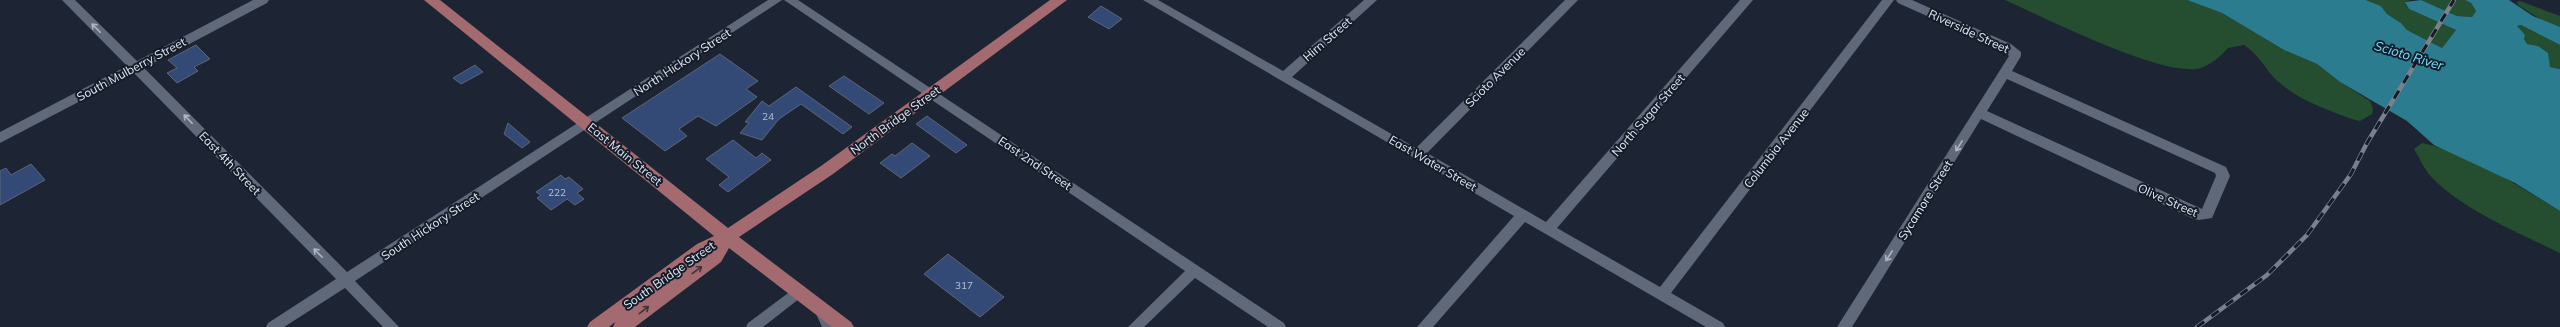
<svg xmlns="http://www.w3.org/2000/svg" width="2560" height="327" font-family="Mulish,sans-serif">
<rect width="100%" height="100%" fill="#1d2433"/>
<path fill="#254d2f" d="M2005,0H2187L2222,13L2284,50L2317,64L2340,82L2370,101L2373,108L2372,114L2360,121L2355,120C2330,111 2300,101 2280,83C2266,72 2262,57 2244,45L2228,48C2221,56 2212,64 2201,68C2165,79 2043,17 2005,0Z
M2366,0H2411L2405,2L2409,9L2456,30L2442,48L2407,30L2401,23L2387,14L2381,6Z
M2421,0H2465L2471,3L2476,11L2472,17L2457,16Z
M2520,1L2560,16V27L2543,21L2518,5L2517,2Z
M2521,25L2560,45V69L2550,67L2538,46L2527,44L2517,26Z
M2422,143C2465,151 2522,188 2560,211V253C2521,234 2456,207 2428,173C2423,166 2419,157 2414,149Z"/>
<path fill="#2a7c8e" d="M2187,0H2366L2381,6L2387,14L2401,23L2407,30L2442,48L2456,30L2409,9L2405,2L2421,0L2457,16L2472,17L2476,11L2471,3L2465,0H2509L2533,16L2560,27V45L2521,25L2517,26L2525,35L2524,39L2527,44L2538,46L2548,53L2550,67L2560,69V211L2515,183L2434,145L2407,121L2340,82L2317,64L2284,50L2222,13Z"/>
<path fill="#334976" stroke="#5d6677" d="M1101,6L1122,19L1109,29L1088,17Z
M196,45L210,59L194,67L198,71L177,83L167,73L177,68L168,60Z
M720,54L758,81L746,89L757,97L716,126L698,116L679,129L687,136L665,151L622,118Z
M475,65L483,72L461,84L453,78Z
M844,76L884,103L869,114L829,86Z
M796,87L852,127L843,134L801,104L779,119L762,140L740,133L749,123L745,122L762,101L769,106Z
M927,116L967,145L956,153L916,124Z
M508,123L530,142L522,148L504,134Z
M733,140L756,158L762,153L771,160L728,192L719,185L729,177L706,159Z
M912,143L930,156L901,178L880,163L892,154L895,156Z
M31,164L45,180L0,205V171L6,168L11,175Z
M561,175L565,179L569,177L583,189L577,193L584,199L575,205L567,199L551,210L537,198L541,195L536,192Z
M948,254L1004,297L980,317L924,274Z"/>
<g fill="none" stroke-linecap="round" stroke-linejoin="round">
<path fill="#60697a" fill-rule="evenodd" d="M62,0H75L137,61L253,0H269L267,3L144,68L347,272L768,0H782L355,281L399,327H383L345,288L284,327H266L268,323L336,279L134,73L0,143V132L127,66Z
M784,0H798L1284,323L1286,327H1268L1195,278L1144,327H1128L1185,271Z
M1143,0H1158L1283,71L1364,0H1377L1292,77L1416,148L1565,0H1578L1427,153L1546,222L1740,0H1753L1557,228L1660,287L1882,0H1894L1671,293L1723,323L1725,327H1706L1525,222L1433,327H1417L1514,216Z
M1896,0H1912L2011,44L2021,52V56L2012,71L2226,167L2230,176L2212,218L2199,220L2194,219L1981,119L1852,327H1837L2009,56L2003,50L1898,3ZM2007,79L2215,173L2216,176L2202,209L1987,111Z
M799,285L804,287L806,291L804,295L763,327H746L748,323Z
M820,301L825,303L836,327H822L813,307L815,303Z"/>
<path fill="#a36a6f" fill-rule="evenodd" d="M424,0H440L728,228L821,166L1050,0H1067L833,174L739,237L851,322L854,327H832L729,248L721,262L635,327H613L615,322L609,327H587L590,322L697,244L714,236Z"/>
<defs>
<path id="rail" d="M2197,327L2267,275L2307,235L2351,174L2367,143L2454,0"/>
</defs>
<use href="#rail" stroke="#7a808d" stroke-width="4.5"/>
<use href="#rail" stroke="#141b29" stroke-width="3" stroke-dasharray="9" stroke-linecap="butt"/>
</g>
<defs><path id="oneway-shaft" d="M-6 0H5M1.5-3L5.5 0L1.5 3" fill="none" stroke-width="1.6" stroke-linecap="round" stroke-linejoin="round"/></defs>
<g stroke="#afb5c2">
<use href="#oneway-shaft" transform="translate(96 28) rotate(-135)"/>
<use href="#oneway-shaft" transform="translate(188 119) rotate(-134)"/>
<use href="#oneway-shaft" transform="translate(1959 146) rotate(122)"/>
<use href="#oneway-shaft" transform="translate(318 253) rotate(-135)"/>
<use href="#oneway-shaft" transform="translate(1889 256) rotate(123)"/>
</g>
<g stroke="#3f333e">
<use href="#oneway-shaft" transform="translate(697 270) rotate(-36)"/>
<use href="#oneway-shaft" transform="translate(644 310) rotate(-38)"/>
</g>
<g text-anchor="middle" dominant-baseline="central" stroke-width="4" stroke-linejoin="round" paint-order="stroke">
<g font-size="10" fill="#b7c0d3">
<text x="768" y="116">24</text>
<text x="557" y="192">222</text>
<text x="964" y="285">317</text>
</g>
<g font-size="12" fill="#e3e8f2" stroke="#141b29">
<text transform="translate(1969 31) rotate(25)">Riverside Street</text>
<text transform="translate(1327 39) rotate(-41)">Hirn Street</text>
<text transform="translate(682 62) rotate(-33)">North Hickory Street</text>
<text transform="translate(131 69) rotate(-28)">South Mulberry Street</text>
<text transform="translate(1495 77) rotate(-45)">Scioto Avenue</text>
<text transform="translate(1648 115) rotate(-49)">North Sugar Street</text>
<text transform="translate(895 120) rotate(-36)">North Bridge Street</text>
<text transform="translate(1776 148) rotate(-52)">Columbia Avenue</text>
<text transform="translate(625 154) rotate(39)">East Main Street</text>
<text transform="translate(230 163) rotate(46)">East 4th Street</text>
<text transform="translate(1035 163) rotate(34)">East 2nd Street</text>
<text transform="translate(1433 163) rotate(30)">East Water Street</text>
<text transform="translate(1925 200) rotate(-58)">Sycamore Street</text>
<text transform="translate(2168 200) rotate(24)">Olive Street</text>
<text transform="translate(430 226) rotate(-33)">South Hickory Street</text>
<text transform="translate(669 275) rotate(-35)">South Bridge Street</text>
</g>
<g font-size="13" font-style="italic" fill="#6fe4fe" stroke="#141b29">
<text transform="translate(2409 55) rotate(17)">Scioto River</text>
</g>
</g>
</svg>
